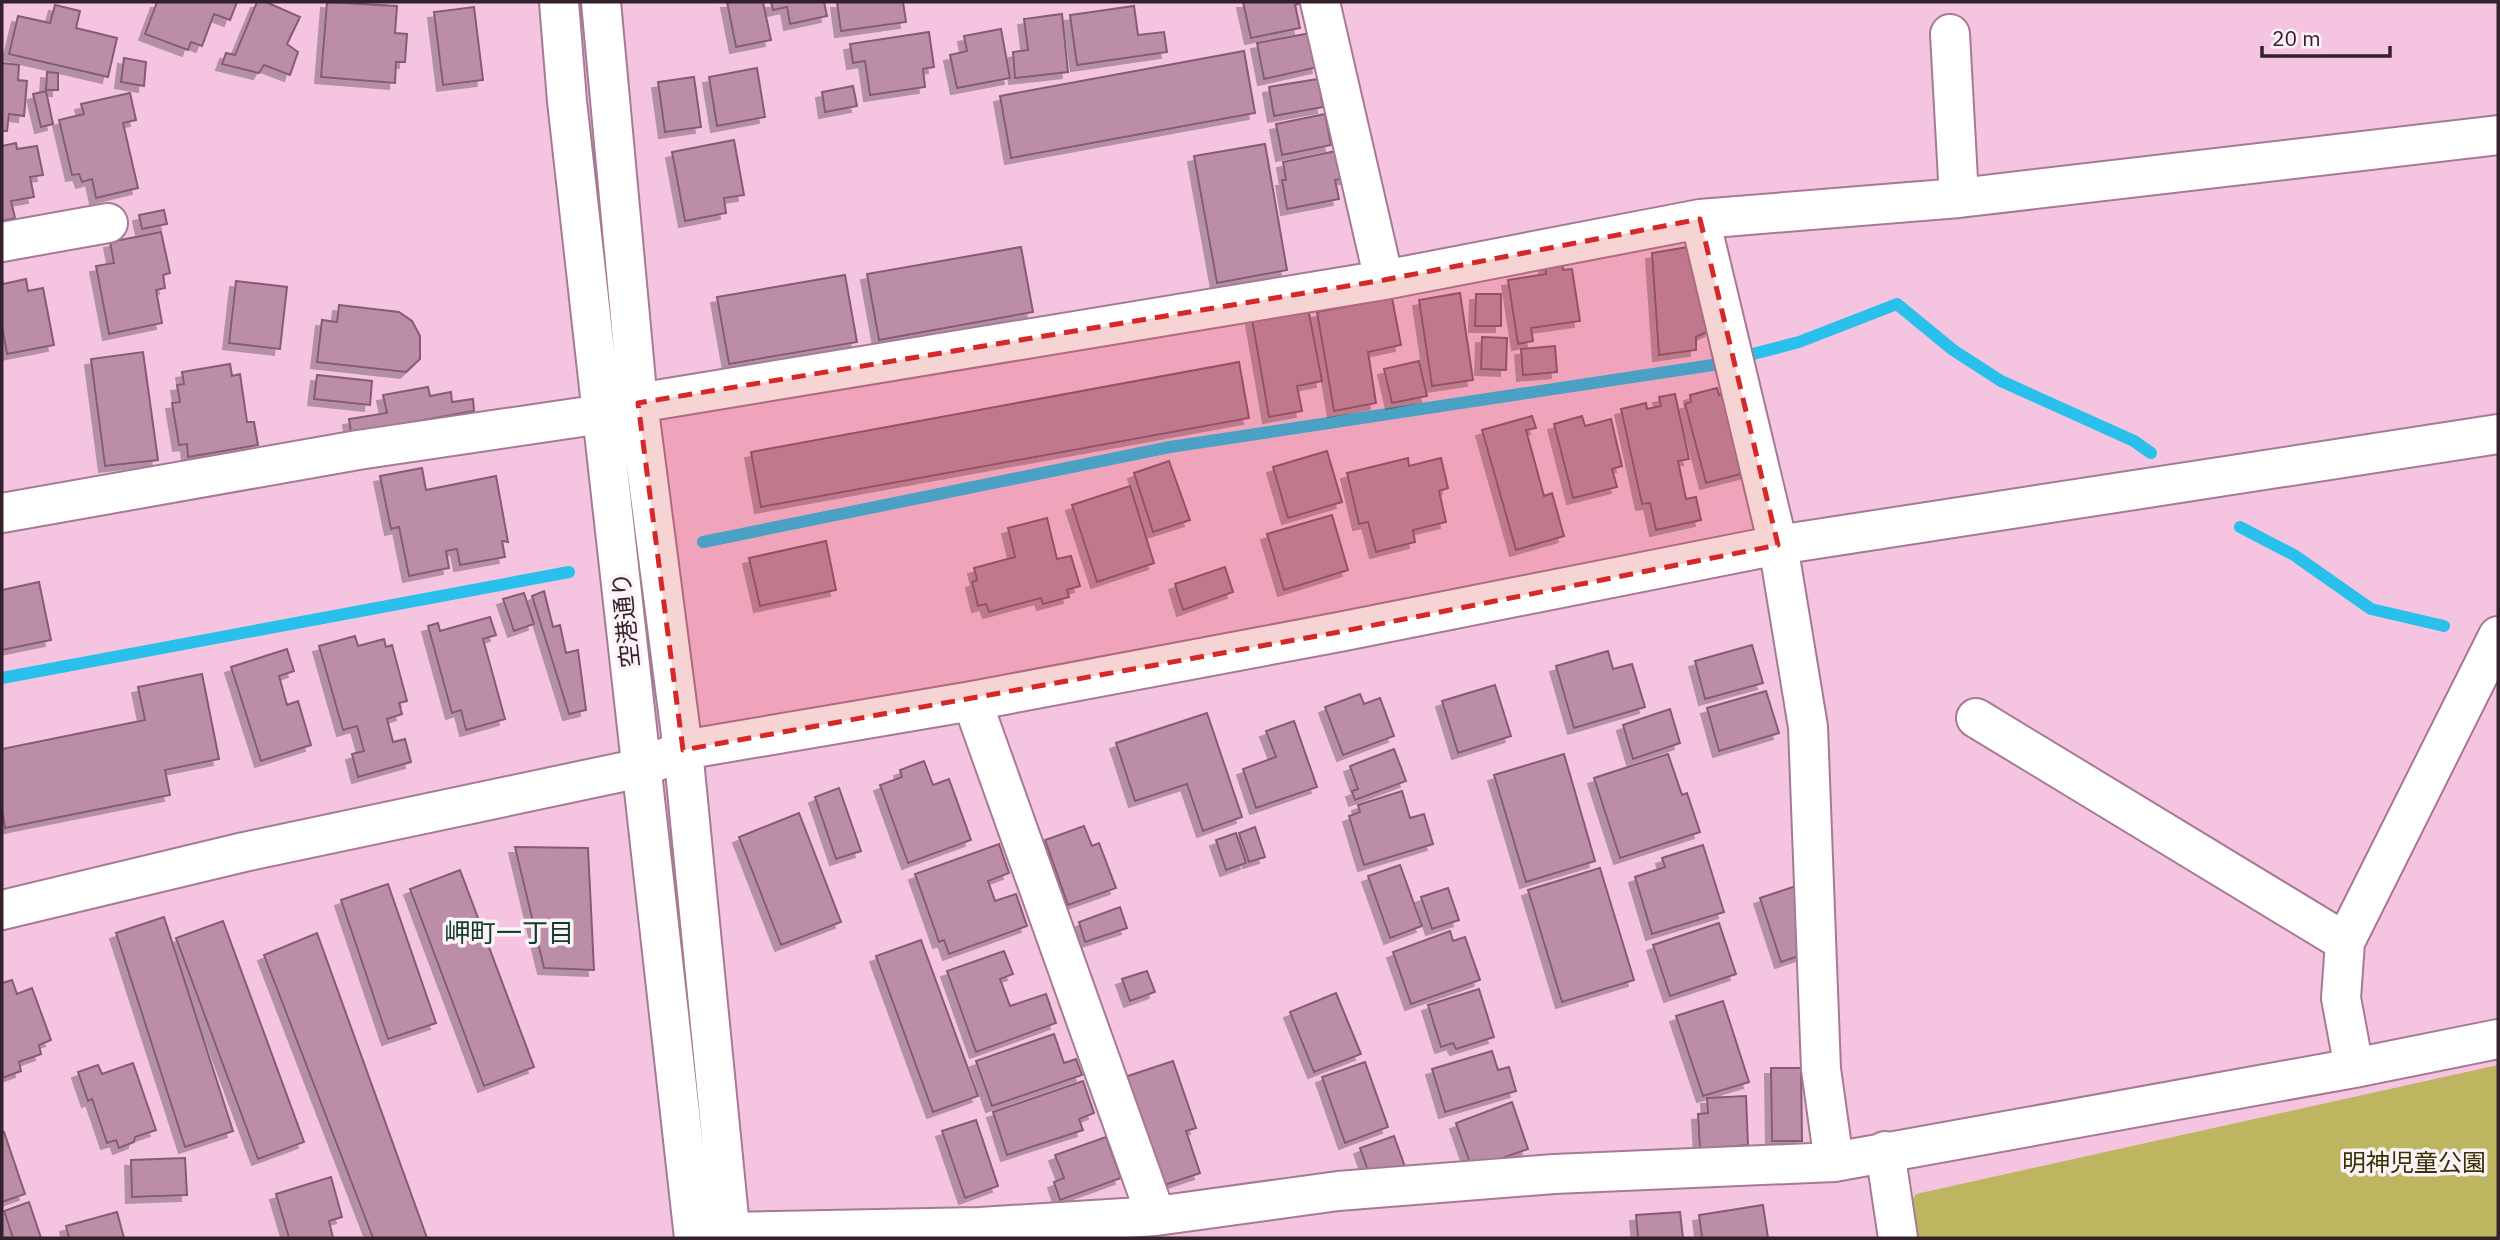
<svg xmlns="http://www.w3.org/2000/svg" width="2500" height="1240" font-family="'IBM Plex Sans','Noto Sans JP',sans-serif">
<defs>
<filter id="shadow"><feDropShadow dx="-6" dy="6" stdDeviation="0" flood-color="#0004"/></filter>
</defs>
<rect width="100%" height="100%" fill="#f5c4e0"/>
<path fill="#beb560" d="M2498,1065V1238H1909L1905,1210L1916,1194Z"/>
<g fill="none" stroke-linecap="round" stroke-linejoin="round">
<path stroke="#29c0ec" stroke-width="12" d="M1749,355L1799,342L1897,304L1953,350L2001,381L2134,441L2151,453
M2240,527L2294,555L2371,609L2444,626
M703,542L1170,447L1719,364
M2,678L569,572"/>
</g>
<path fill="#bb8da7" stroke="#865b74" stroke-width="2" filter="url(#shadow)" d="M157,2H237L230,20L214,14L202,46L191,42L188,50L145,34Z
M257,2H266L300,17L287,44L298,52L290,75L264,65L259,73L222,64L226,53L235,55Z
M327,2L397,6L395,33L407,34L405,62H396L395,83L321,77Z
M727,2H763L771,40L736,47Z
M771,2H824L827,16L790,24L787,7L773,10Z
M837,2H903L906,22L841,31Z
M1243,2H1303L1295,5L1300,28L1251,38Z
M55,5L80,11L76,28L117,38L108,77L9,54L18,16L50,23Z
M1134,6L1138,35L1164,32L1167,52L1077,65L1070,15Z
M474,7L483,80L443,85L434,12Z
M1062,14L1068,72L1015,78L1013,52L1028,50L1024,19Z
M1001,29L1010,78L957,88L950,55L967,51L964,36Z
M929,32L934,67L923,69L925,87L870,95L865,61L853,63L850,44Z
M1311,33L1318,67L1264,79L1257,43Z
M1244,51L1255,113L1011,158L1000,96Z
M124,58L146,62L144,86L121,82Z
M2,63L19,65L18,80L27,81L24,116L9,114L7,131H2Z
M757,68L765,117L717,126L709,77Z
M47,72L58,73V90H46Z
M694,77L701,127L665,132L658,82Z
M1318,79L1323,107L1274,116L1269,87Z
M853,86L857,106L825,112L822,92Z
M46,91L53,124L41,127L33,94Z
M130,93L136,120L123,123L138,188L96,198L92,179L82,182L79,174L72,175L59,120L84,114L81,104Z
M1325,114L1331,145L1282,155L1276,124Z
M734,140L744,195L724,198L726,213L685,221L672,152Z
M16,143L17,149L37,146L43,175L30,177L34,197L11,201L15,218L2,221V146Z
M1265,144L1287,270L1217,283L1194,156Z
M1341,150L1346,178L1335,180L1339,199L1287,209L1282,180H1286L1283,162Z
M164,210L167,224L142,229L139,215Z
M161,232L170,273L163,275L165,288L156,290L162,323L109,334L96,266L114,263L110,242Z
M1021,247L1033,312L879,340L867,274Z
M1688,247L1711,330L1696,337V350L1659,355L1652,253Z
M1562,263L1563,270L1572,269L1580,321L1531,328L1533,341L1518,344L1508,280L1546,274L1545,265Z
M845,275L857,342L729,364L717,297Z
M2,279L3,284L26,279L28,291L43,288L54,345L7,354L2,326Z
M236,281L287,287L280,349L229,343Z
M1460,293L1473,380L1432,386L1419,300Z
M1476,294H1501V326H1475Z
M1392,298L1401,345L1368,352L1376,403L1334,411L1317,312Z
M339,305L399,312L412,321L420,336V359L406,372L317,362L322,320L337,322Z
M1308,308L1322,381L1297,386L1302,411L1269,417L1252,319Z
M1482,337L1507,338L1506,370L1481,369Z
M1555,346L1557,372L1523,375L1521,349Z
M143,352L158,460L105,466L91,359Z
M1419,361L1427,396L1392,403L1384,369Z
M1239,362L1249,418L761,507L751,452Z
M230,364L232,376L240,374L247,422H254L258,445L188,457L187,444L179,445L172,403L180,402L177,385L184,384L182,372Z
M317,375L372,381L370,405L314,399Z
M428,387L430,396L451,392L452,402L473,399L474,411L351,433L349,419L387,413L383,395Z
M1717,388L1719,395L1735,391L1756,470L1706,483L1685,404L1691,402L1690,395Z
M1675,394L1689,459L1678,461L1686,499L1696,497L1701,520L1656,530L1650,503L1642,504L1621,409L1646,403L1647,409L1661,406L1659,397Z
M1532,416L1536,428L1526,430L1544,496L1552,493L1564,536L1516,550L1482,430Z
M1582,416L1585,426L1611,419L1622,466L1612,469L1617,487L1573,498L1554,424Z
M1327,451L1342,502L1288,518L1273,467Z
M1408,458L1409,466L1441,458L1448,488L1439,491L1446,522L1413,530L1415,542L1376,552L1368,522L1359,524L1347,473Z
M1169,461L1190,520L1153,532L1134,473Z
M422,468L426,490L496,476L508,542L502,541L505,557L460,565L457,549L446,551L449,568L409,576L399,527L391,529L380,476Z
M1130,486L1154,563L1097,582L1072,505Z
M1332,515L1348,570L1284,590L1267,534Z
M1047,518L1057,559L1071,556L1080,586L1067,590L1069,597L1043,604L1041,598L989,612L986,604L978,606L972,582L977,580L974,568L1015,557L1008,528Z
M826,541L836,590L760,606L749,558Z
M1225,567L1233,592L1183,610L1175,584Z
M39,582L51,640L2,650V590Z
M544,591L553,627L560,625L566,653L578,650L586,710L569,714L532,596Z
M524,593L534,624L514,631L503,599Z
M490,617L496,635L483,639L505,719L466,730L461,710L452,713L428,626L438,623L440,631Z
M355,636L358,646L384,639L386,647L392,645L407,701L399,703L402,714L387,719L393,742L405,739L411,762L358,777L352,754L364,751L357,726L343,730L319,646Z
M1752,645L1763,683L1705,699L1695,661Z
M287,649L294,671L279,676L287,705L298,701L311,745L261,761L231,667Z
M1608,651L1613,669L1632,664L1645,707L1574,728L1556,666Z
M202,674L219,759L165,770L170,795L5,828L2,810V749L145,720L138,687Z
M1495,685L1511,736L1458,753L1442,701Z
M1766,691L1779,733L1719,751L1707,708Z
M1360,694L1364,704L1380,698L1394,736L1343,755L1325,707Z
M1670,709L1680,743L1633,759L1623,725Z
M1207,713L1242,817L1203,831L1187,784L1135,801L1116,743Z
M1294,721L1317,787L1256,808L1243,769L1276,757L1266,731Z
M1394,749L1406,781L1355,800L1352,791L1358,789L1350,766Z
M1564,754L1595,861L1526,882L1494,775Z
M1668,754L1682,795L1687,793L1700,832L1620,858L1594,778Z
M924,761L933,785L949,779L971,840L908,863L880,785L902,777L900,770Z
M839,788L861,851L836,859L815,797Z
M1402,791L1410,818L1424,814L1433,844L1364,865L1349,816L1360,812L1358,805Z
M799,813L841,922L781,945L739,837Z
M1084,826L1092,846L1099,843L1116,888L1068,905L1045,840Z
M1255,827L1265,857L1249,862L1239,833Z
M1236,833L1246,863L1226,870L1216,840Z
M999,844L1009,873L988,881L995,901L1016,894L1027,926L949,954L944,940L939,942L915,874Z
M1703,845L1724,912L1652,934L1635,877L1665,867L1662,858Z
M515,847L588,848L594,970L544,968Z
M1400,865L1422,926L1390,938L1368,876Z
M1600,868L1634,980L1562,1002L1528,890Z
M460,870L534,1067L484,1086L410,889Z
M388,884L436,1023L388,1039L341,900Z
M1802,884V955L1781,962L1760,898Z
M1448,888L1459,920L1432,929L1421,897Z
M1120,907L1127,928L1085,942L1079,922Z
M164,917L233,1131L185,1147L116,933Z
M223,921L304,1142L258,1159L176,938Z
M1719,923L1736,974L1670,996L1653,945Z
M1450,931L1453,941L1465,937L1480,980L1411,1004L1393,952Z
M317,933L427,1238H373L264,955Z
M921,940L978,1096L933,1112L876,956Z
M1004,951L1013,974L1000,979L1010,1006L1046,994L1056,1023L976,1052L947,971Z
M1147,971L1155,992L1130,1001L1122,979Z
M12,980L17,994L32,988L51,1040L39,1045L41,1054L19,1062L21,1071L2,1078V983Z
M1479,989L1494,1037L1456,1049L1453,1043L1441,1047L1428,1005Z
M1336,993L1361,1054L1314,1072L1290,1012Z
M1723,1001L1749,1082L1703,1096L1676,1016Z
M1054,1034L1064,1063L1076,1059L1082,1075L992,1106L976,1061Z
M1492,1051L1498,1070L1509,1067L1516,1091L1445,1112L1432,1069Z
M1173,1061L1196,1128L1186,1131L1200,1173L1162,1186L1125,1077Z
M1365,1062L1388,1127L1345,1143L1322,1077Z
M133,1063L156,1130L135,1137L134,1142L119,1148L116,1140L107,1143L92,1099L88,1101L78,1072L98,1065L102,1074Z
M1771,1068H1801L1802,1141H1772Z
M1083,1081L1094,1113L1079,1119L1083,1130L1007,1155L993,1112Z
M1746,1096L1748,1145L1700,1149L1698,1114L1708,1113L1707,1098Z
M1512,1102L1528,1149L1472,1169L1456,1123Z
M976,1120L998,1186L965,1198L942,1131Z
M4,1132L25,1194L2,1202V1133Z
M1394,1136L1405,1167L1371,1179L1360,1148Z
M1106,1137L1121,1178L1060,1200L1054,1182L1064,1178L1055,1155Z
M185,1158L187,1195L132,1197L131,1160Z
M331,1177L342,1217L329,1221L333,1238H289L276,1194Z
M29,1202L41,1238H13L4,1211Z
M1763,1205L1768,1238H1702L1699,1215Z
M117,1212L124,1238H69L66,1226Z
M1680,1212L1683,1238H1638L1636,1215Z"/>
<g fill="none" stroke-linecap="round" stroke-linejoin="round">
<defs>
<path id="minor" d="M559,2L567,101L694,1238
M601,2L638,403L683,750L731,1238
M1320,2L1384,280
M1950,34L1959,198
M1700,219L1778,545L1808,727L1821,1069L1834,1162
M2,242L108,223
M638,403L1384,280L1700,219L1959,198L2498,135
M2,513L358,450L602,414
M972,701L1156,1216
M1976,718L2345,942
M2,910L244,852L641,768L683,750L972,701L1339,632L1778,545L2498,434
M2354,1068L2341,998L2345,942L2498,636
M1885,1151L1898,1238
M731,1232L980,1227L1156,1216L1338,1191L1554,1174L1834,1162L2354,1068L2498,1039"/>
</defs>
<use href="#minor" stroke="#a77a94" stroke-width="42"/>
<use href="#minor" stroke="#fff" stroke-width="38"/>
</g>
<path fill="#d62828" fill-opacity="0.2" stroke="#d62828" stroke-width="5" stroke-dasharray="14 9" stroke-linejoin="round" d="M1700,219L1778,545L1339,632L683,750L638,403L1384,280Z"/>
<g text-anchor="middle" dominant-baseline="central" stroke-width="7" stroke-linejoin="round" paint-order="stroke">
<g font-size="24" fill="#33212b" stroke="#fdf2f8">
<text transform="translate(625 620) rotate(-96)">空港通り</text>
</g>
<g font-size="24" fill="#373201" stroke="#fdf2f8">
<text x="2414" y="1162">明神児童公園</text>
</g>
<g font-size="26" fill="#0d3d2b" stroke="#fdf2f8">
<text x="509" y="932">岬町一丁目</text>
</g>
</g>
<rect width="2500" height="1240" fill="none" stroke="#33212b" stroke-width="7"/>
<path d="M2262 46v10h128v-10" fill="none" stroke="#33212b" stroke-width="3.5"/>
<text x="2272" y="46" font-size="21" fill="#33212b" stroke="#fdf2f8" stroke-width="5" paint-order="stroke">20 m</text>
</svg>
